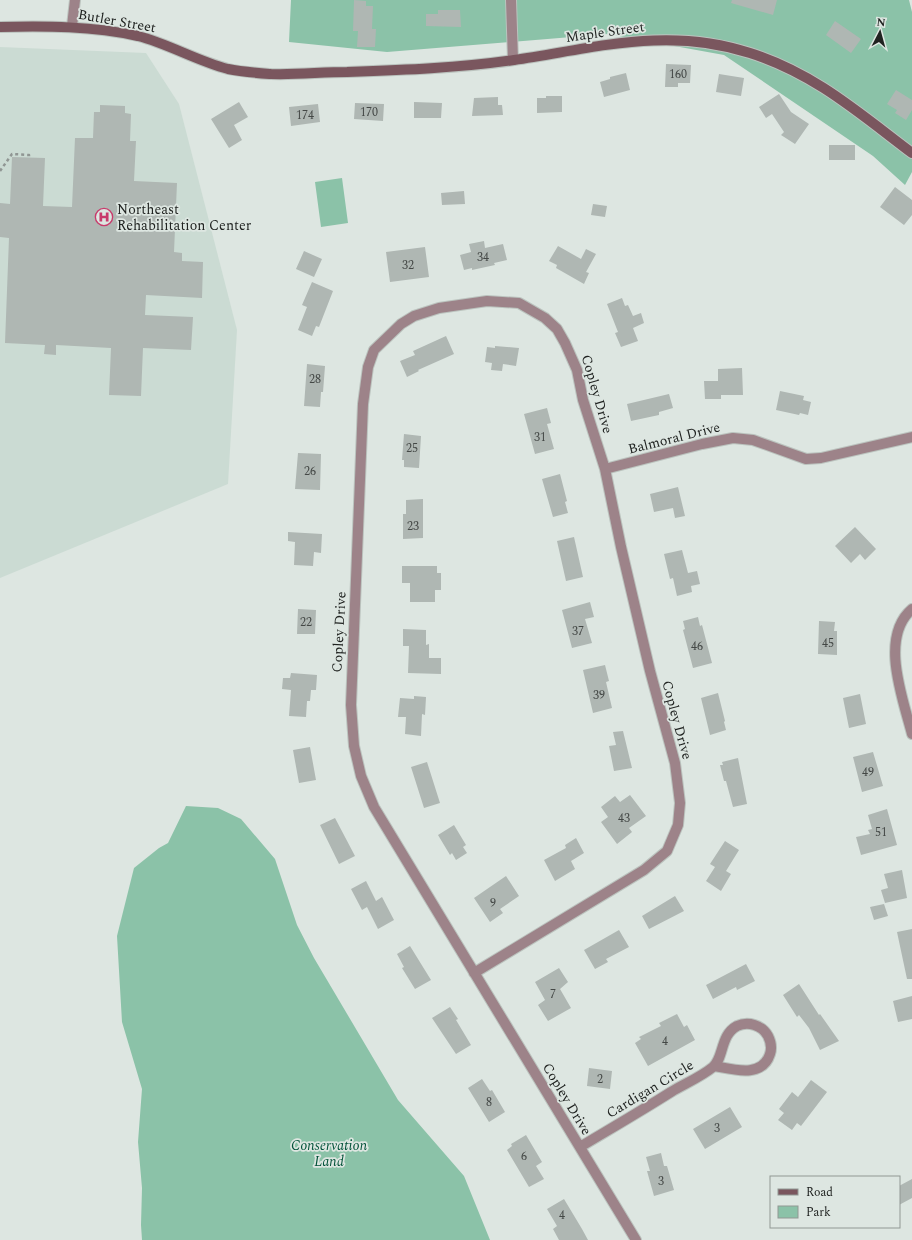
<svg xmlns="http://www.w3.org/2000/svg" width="912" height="1240" font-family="Spectral,serif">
<rect width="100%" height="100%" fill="#dde6e1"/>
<path fill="#cbdbd3" d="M0,47L146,53L179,104L237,330L228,484L0,578Z"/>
<path fill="#8bc2a8" d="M291,0H909L912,12V172L905,185L873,156L724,55L608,34L387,52L289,42Z
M342,178L348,223L321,227L315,182Z
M186,806L218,808L241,819L275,859L297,925L314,958L398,1100L464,1176L490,1240H142L141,1225L142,1188L138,1142L142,1089L122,1022L117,936L134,868L159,848L168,843Z"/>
<path fill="#afb7b3" d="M354,0L366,1V6H373L372,29H376L375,47H357L358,31H353Z
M732,0H777L773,15L731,3Z
M438,10H460L461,27L426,26V14H438Z
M835,21L861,39L851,53L826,35Z
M666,64L691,65L690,83H678V87H665Z
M626,73L630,90L604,97L600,82L610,79V77Z
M719,74L744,78L741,96L716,92Z
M896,90L912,100V110L906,120L895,113L897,110L887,104Z
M779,94L791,112L809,124L795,144L781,135L784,132L772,114L766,118L759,107Z
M546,96H562V112L537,113V98H546Z
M498,97V105H502L503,115L472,116L474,98Z
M239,102L248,117L234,125L242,140L229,148L211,119Z
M414,102L442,103L441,118H414Z
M355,103L384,104L383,121L354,119Z
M318,104L320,122L291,126L289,107Z
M100,105L125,106V113L131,114L130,141H136L134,181L177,183L174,252L182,253V261L203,262L202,298L146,295L145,315L193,317L191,350L143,348L141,396L109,395L111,348L56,345V355L44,354L45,345L5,343L9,238L0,237V203L10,204L12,157L45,158L43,206L72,207L75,138H93L94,112H100Z
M829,145H855V160H829Z
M895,187L912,200V215L904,225L880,207Z
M464,191L465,204L442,205L441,193Z
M593,204L607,206L605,217L591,215Z
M484,241L485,248L503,244L507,260L494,263L495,265L472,270V268L464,270L460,255L471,252L469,244Z
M558,246L581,259L586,249L596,254L586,272L589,273L584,284L556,268L557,265L549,261Z
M425,247L429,277L390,282L386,252Z
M304,251L322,259L314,277L296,269Z
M312,282L333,291L319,327L316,326L312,336L298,330L307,307L302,305Z
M622,298L625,306L628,305L633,316L641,313L644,323L633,328L638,341L621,347L615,333L618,332L607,304Z
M446,336L454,354L418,370L419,371L407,377L400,361L415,355L413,351Z
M495,346L519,348L516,366L503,364L502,371L491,370L492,363L485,362L487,347L495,348Z
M307,364L325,366L323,392H321L320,407L304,406Z
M742,368L743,395H721V399H705L704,381H718V369Z
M780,391L804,396L803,400L811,402L808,415L800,413L799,415L776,410Z
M669,394L673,408L659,412V415L631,421L627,404Z
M547,408L551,423L547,424L554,449L535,454L524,414Z
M404,434L421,436L419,468L404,467V460H402Z
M298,453L321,454L320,490L295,489Z
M560,474L567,501L565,502L568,513L553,517L542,479Z
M678,487L685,516L675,518L673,508L654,512L650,494Z
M423,499V538L403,539V514H406V500Z
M855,527L876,549L865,560L860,554L851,563L835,546Z
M288,532L322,534L321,553L314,552L313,566L294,565L295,542L288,541Z
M574,537L583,577L566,581L557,541Z
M682,550L688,573L697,571L700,584L691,586L692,592L677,596L673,578L670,579L664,554Z
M402,566H437V573H441V590H435V602H410V583H402Z
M590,602L594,617L585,619L592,643L572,648L562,610Z
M298,609L316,610L315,634H297Z
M698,617L700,626L702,625L712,663L693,668L683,630L685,629L683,621Z
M819,621L835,622L834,631H837V655L818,654Z
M403,629L426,630V645L429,644V658H441V674L408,673L409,646H403Z
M605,665L609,681L606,682L612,708L593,713L583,670Z
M291,673L317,675L316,690H311L310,701H307L306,717L289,716L291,690L282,689L283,678H290Z
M718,693L725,721L724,722L726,730L710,735L701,698Z
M860,694L866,724L849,728L843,698Z
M414,696L426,697L425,715L422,714L421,736L405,734L406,717H398L400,698L414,699Z
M623,731L632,768L614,771L609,746L616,745L613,732Z
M310,747L316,780L299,783L293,750Z
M873,752L883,786L862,792L853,757Z
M738,758L747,804L733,807L726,781H724L720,765H723L722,762Z
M427,762L440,803L424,808L411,767Z
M630,795L646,816L629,828L632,832L617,844L601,822L608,817L601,807L615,796L620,802Z
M887,809L897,845L861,855L856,837L870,834L868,830L872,829L868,815Z
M335,818L355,856L339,864L320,825Z
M454,825L466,845L463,847L467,853L456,860L452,853L450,855L438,835Z
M576,838L584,853L571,861L575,869L555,881L544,860L566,848L565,845Z
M725,841L739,850L726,871L731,874L721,891L706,881L715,867L710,864Z
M902,870L907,898L885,903L881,890L888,888L884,874Z
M506,876L519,896L500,909L503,913L490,922L474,898Z
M366,881L376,901L382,897L394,920L378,929L367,907L362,910L351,889Z
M675,896L684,911L649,929L642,916Z
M884,904L888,916L874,920L870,907Z
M912,929V979H907L897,932Z
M619,930L629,947L606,959L608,962L595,969L584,950Z
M410,946L431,980L415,989L402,968L404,967L397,954Z
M746,964L755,981L737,990L736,987L713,999L706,985Z
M559,968L568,982L560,989L571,1008L548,1021L538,1005L545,1000L535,982Z
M799,984L819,1015L820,1014L839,1041L820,1050L809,1028L799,1015L797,1017L783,995Z
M912,996V1019L898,1022L893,1001Z
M450,1007L458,1019L456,1020L471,1045L456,1054L432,1018Z
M677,1014L684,1027L687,1025L695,1040L648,1066L635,1043L641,1039L639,1037L661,1026L659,1023Z
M589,1068L612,1071L610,1089L587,1086Z
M482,1079L490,1091L492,1090L505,1112L489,1122L468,1088Z
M811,1080L827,1092L801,1126L797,1123L792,1130L778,1120L784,1113L779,1109L792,1092L798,1097Z
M730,1107L742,1127L705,1149L693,1129Z
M526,1135L542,1162L536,1166L544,1179L529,1187L507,1150L512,1146L511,1144Z
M661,1153L664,1166H667L674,1190L654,1196L647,1171H650L646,1157Z
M912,1179V1198L899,1205V1186Z
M564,1199L582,1229L588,1240H559L553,1229L557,1226L547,1209Z"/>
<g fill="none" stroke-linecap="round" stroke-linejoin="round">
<defs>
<path id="street" d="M511,0L513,60
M72,26L75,0
M605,469L702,444L733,438L753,440L806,459L821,458L912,437
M912,609C879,637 903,699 912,734
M474,973L644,870L667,851L678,825L680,803L675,763L650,671L621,547L605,469L583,400L577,370L565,343L557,329L545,318L519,303L487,301L439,308L414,316L401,324L374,350L368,367L363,404L351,705L354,746L361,776L374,807L636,1240
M580,1147C610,1129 641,1111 671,1092C684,1084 701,1077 713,1067C724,1058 720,1035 737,1026C748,1021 762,1025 768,1036C771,1042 772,1048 770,1054C762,1079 732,1069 714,1066"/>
<path id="secondary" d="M0,27C47,26 92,26 138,36C169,44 197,61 228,69C242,72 257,73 271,74C296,75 322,72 347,72C403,70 459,68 514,60C596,48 668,26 750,53C814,73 859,113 912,153"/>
</defs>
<use href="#street" stroke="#bbc3be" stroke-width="12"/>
<use href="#secondary" stroke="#bbc3be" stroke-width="12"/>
<path stroke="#909693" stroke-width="2.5" stroke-dasharray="3 3" stroke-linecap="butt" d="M0,171L12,154L29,155V157"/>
<use href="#street" stroke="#9d8389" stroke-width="10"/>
<use href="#secondary" stroke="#7a565e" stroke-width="10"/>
</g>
<defs>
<symbol id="hospital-ring" viewBox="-11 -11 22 22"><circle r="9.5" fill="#dde6e1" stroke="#c83b6c" stroke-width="1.5"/><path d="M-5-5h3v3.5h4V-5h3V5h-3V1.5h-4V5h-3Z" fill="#c83b6c"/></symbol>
</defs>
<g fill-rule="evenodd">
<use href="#hospital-ring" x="94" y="207" width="20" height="20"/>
</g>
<g text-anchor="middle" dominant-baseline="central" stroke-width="3.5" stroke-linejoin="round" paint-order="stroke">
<g font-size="12" fill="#444846">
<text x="678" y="74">160</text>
<text x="369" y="112">170</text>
<text x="305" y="115">174</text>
<text x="483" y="257">34</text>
<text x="408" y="265">32</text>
<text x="315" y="379">28</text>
<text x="540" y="437">31</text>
<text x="412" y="448">25</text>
<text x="310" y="471">26</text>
<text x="413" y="526">23</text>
<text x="306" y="622">22</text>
<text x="578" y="631">37</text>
<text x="828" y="643">45</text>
<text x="697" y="646">46</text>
<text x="599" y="695">39</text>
<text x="868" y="772">49</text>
<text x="624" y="818">43</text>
<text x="881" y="832">51</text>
<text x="493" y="903">9</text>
<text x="553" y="994">7</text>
<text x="665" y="1041">4</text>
<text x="600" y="1079">2</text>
<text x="489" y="1102">8</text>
<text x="717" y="1128">3</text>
<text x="524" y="1156">6</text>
<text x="661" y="1181">3</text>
<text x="562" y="1215">4</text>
</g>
<g font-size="14" fill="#202321" stroke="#dde6e1">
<text transform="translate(117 21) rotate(10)">Butler Street</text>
<text transform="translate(605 32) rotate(-8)">Maple Street</text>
<text transform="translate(597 394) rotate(74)">Copley Drive</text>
<text transform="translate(674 438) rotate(-14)">Balmoral Drive</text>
<text transform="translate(339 632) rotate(-87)">Copley Drive</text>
<text transform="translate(677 720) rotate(75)">Copley Drive</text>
<text transform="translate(650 1089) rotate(-31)">Cardigan Circle</text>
<text transform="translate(567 1099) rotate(59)">Copley Drive</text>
</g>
<g font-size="14" fill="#202321" stroke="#dde6e1" text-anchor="start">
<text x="117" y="209">Northeast<tspan x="117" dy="16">Rehabilitation Center</tspan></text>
</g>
<g font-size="14" font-style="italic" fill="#015138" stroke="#dde6e1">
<text x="329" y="1145">Conservation<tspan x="329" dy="16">Land</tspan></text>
</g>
</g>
<rect x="770" y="1176" width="130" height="52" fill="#dde6e1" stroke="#919894"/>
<rect x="778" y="1189" width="20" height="6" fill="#7a565e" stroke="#919894"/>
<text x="806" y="1196" font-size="12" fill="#202321">Road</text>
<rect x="778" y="1206" width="20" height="12" fill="#8bc2a8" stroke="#919894"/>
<text x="806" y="1216" font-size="12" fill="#202321">Park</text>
<g transform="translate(880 32) rotate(6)" stroke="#dde6e1" stroke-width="3" paint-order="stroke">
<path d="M0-3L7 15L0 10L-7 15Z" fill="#202321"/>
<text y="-6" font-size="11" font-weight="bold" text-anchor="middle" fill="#202321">N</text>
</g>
</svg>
